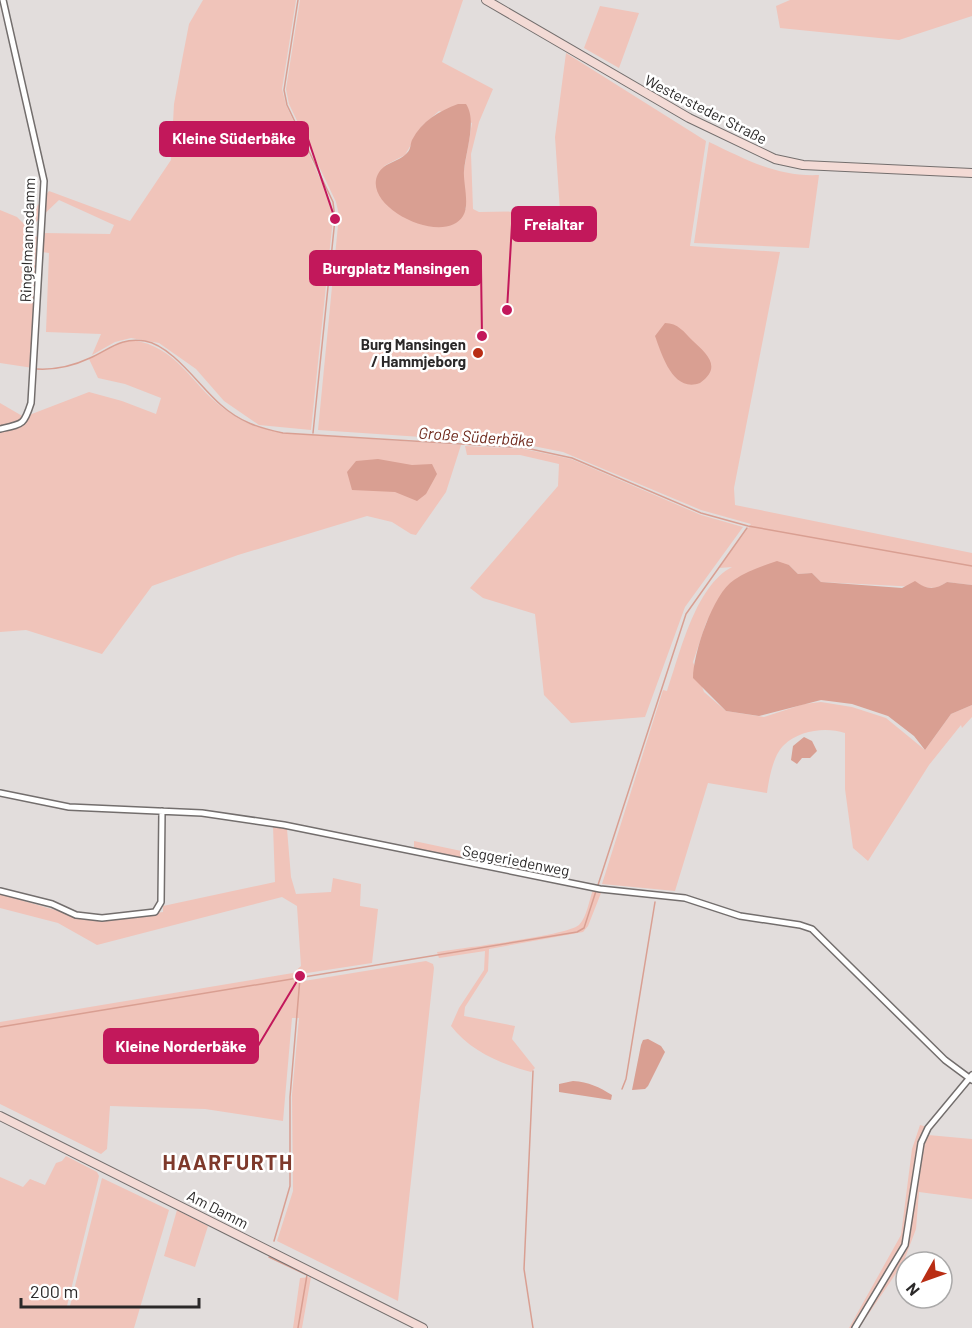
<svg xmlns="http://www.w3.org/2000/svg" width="972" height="1328" font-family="Barlow,sans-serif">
<rect width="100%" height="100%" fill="#e2dddc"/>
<path fill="#f0c4ba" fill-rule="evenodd" d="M203,0H296L282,89L286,105L331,202L333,218L311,430L259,425L224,401L196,369L159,343L131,338L115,342L92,355L101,334L46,332L49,253L42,252L43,233L110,234L114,225L59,200L36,222L35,209L49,191L130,221L171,160L174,104L183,55L189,24Z
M300,0H463L442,62L493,89L479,122L471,154L473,209L479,212L560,211L555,137L566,53L706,141L690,246L780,252L734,488L735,505L972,553V585L947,582L937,588L821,582L812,573L798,574L789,565L756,569L745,575L718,600L706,623L693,662L704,692L726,711L764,717L804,704L821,702L852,707L886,718L925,750L951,714L972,705V717L962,728L961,725L929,765L868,861L853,848L845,789V733C826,727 800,730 784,745C773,755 769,779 767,793L708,783L675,891L602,884L663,690L667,691C680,654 695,586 732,567L719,568L751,524L701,510L563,452L523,444L318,430L339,215L336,202L289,104L286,89ZM439,111L472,123L463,176L466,209L384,166L405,155L422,126Z
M790,0H972V16L899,40L780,28L776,6Z
M600,6L639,13L619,68L584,48Z
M709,142C745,159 777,177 819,175L809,248L694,243Z
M0,210L17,217L39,239L33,368L0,363Z
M132,340C178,347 189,382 223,408C242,423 260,429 283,433L461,445L446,492L416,535L411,534L392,522L367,516L238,555L152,586L102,654L26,630L0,632V403L24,417L89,392L122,401L156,414L161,398L125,384L98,378L89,359L116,344Z
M465,446L524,449L571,459L701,515L743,527L685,607L645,717L571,723L544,695L535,614L483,598L470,588L558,486L559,464L520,455H467Z
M273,826L287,829L291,877L296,894L331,892L333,878L361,884L360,906L378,909L372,963L307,973L304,981L426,961L433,964L434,968L398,1301L277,1241L293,1191L292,1095L299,1018H292L283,1121L205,1109L110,1106L107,1149L101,1154L0,1104V1022L293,973L301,966L297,906L282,897L97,945L58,923L0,908V894L79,917L121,918L163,912V906L275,882Z
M414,841L523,864L521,870L414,849Z
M593,890L601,893L588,926L583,932L489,949L488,971L465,1007L464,1016L515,1026L512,1039L535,1068L531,1072C501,1064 470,1051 451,1026L459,1008L484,970L485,951L439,958L437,952C461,948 566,936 579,925C587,917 589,900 593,890Z
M920,1125L931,1128L928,1135L972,1139V1199L919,1192L916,1229L905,1258L909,1262H906V1266L903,1263L859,1328H849L901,1235L912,1149Z
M66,1156L97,1172L99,1176L67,1306H70L102,1178L169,1210L134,1328H0V1177L23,1187L30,1179L45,1185L56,1163L62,1161Z
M177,1210L208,1226L195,1267L164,1256Z
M311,1277L302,1328H293L300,1278Z"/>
<path fill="#d99f92" d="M458,104H466C477,120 466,150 464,171C463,183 470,205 463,216C444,247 361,207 378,174C384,162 399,162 407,153C411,149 410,145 412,140C422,121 439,111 458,104Z
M665,323C678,323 684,332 693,341C706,353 723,367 700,383C673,393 662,355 655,336Z
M378,459L412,465L432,464L437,474L426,494L417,501L395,492L352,490L347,472L356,461Z
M777,561L789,565L798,574L812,573L821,582L902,588L915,581C927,590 935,590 947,582L972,585V705L951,714L925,750L914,736L888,716L852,704L821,700L759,716L726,711L693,678C693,654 713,593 734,580C747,571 763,566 777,561Z
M804,737L812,741L817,751L810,758H802L797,764L791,760L793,746Z
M648,1039L661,1046L665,1052L648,1086L645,1089L632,1090L641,1045L643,1040Z
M573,1081C589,1082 599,1087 612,1095L611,1100L559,1092V1084Z"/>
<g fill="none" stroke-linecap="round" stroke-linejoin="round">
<path stroke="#d99f92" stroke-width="1.5" d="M298,0L284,90L287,105L333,202L335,219L313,433
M37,369C56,370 73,366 90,358C110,349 121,337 145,341C173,346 200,387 221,405C240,422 259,428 283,433L526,448L572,458L701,513L748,526L972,566
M598,885L686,614L747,528
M0,1027L577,932L584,928L596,891
M622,1089L626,1079L655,902
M274,1241L290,1186V1097L300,978
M269,1257L307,1275L298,1328
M533,1328L524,1269L533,1071"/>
<defs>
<path id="minor" d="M0,429C23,424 24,425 31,403L44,181L3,0
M0,793L69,807L202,813L284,825L600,889L685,898L740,916L800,925L812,929L820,937L945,1060L972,1080
M0,891L52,904L76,915L102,918L155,912L161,902L162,811
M855,1328L905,1245L921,1143L928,1128L972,1075"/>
<path id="secondary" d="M486,0L689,118L775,159L803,165L972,173
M0,1116L423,1328"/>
</defs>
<use href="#minor" stroke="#736e6d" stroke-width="8"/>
<use href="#secondary" stroke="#736e6d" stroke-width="10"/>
<use href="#minor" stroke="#fff" stroke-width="5"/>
<use href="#secondary" stroke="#f3dad5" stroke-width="8"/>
</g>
<circle fill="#b92d14" stroke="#fff" stroke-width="2" cx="478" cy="353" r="6"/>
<g text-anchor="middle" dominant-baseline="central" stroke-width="5" stroke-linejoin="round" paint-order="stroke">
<g font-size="15" fill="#2b2929" stroke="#fff">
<text transform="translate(706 109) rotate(27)">Westersteder Straße</text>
<text transform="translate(27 240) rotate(-88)">Ringelmannsdamm</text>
<text transform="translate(516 860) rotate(11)">Seggeriedenweg</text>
<text transform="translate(218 1209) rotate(27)">Am Damm</text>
</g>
<g font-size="15" font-weight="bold" fill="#2b2929" stroke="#fff" text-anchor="end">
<text x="466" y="344">Burg Mansingen<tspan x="466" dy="17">/ Hammjeborg</tspan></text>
</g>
<g font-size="16" font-style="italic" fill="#6f291c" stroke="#fff">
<text transform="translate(476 436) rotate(4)">Große Süderbäke</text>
</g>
<g font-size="21" font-weight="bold" letter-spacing="1.5" fill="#7e392b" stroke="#fff">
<text x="228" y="1161">HAARFURTH</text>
</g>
</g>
<path fill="none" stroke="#c2185b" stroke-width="2" d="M335 219L308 139M507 310L512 224M482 336L481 268M300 976L258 1046"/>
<g fill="#c2185b" stroke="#fff" stroke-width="2">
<circle cx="335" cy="219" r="6"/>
<circle cx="507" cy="310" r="6"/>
<circle cx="482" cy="336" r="6"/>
<circle cx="300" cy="976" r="6"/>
</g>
<g fill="#c2185b" stroke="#c2185b" stroke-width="2">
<rect x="160" y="122" width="148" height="34" rx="6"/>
<rect x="512" y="207" width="84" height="34" rx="6"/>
<rect x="310" y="251" width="171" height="34" rx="6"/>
<rect x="104" y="1029" width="154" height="34" rx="6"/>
</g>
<g font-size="16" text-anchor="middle" font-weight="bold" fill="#fff">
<text x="234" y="144">Kleine Süderbäke</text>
<text x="554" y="230">Freialtar</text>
<text x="396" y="274">Burgplatz Mansingen</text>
<text x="181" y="1052">Kleine Norderbäke</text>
</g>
<g transform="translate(924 1280) rotate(230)"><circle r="28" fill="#ffffff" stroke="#aaa9a9" stroke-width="1.5"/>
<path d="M0-4.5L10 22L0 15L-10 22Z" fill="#b92d14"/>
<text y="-9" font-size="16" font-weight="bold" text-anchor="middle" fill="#2b2929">N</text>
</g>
<path d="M21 1298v9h178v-9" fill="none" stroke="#2b2929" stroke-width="3"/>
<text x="30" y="1298" font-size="18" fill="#2b2929" stroke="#ffffff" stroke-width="4.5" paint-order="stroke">200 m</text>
</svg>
